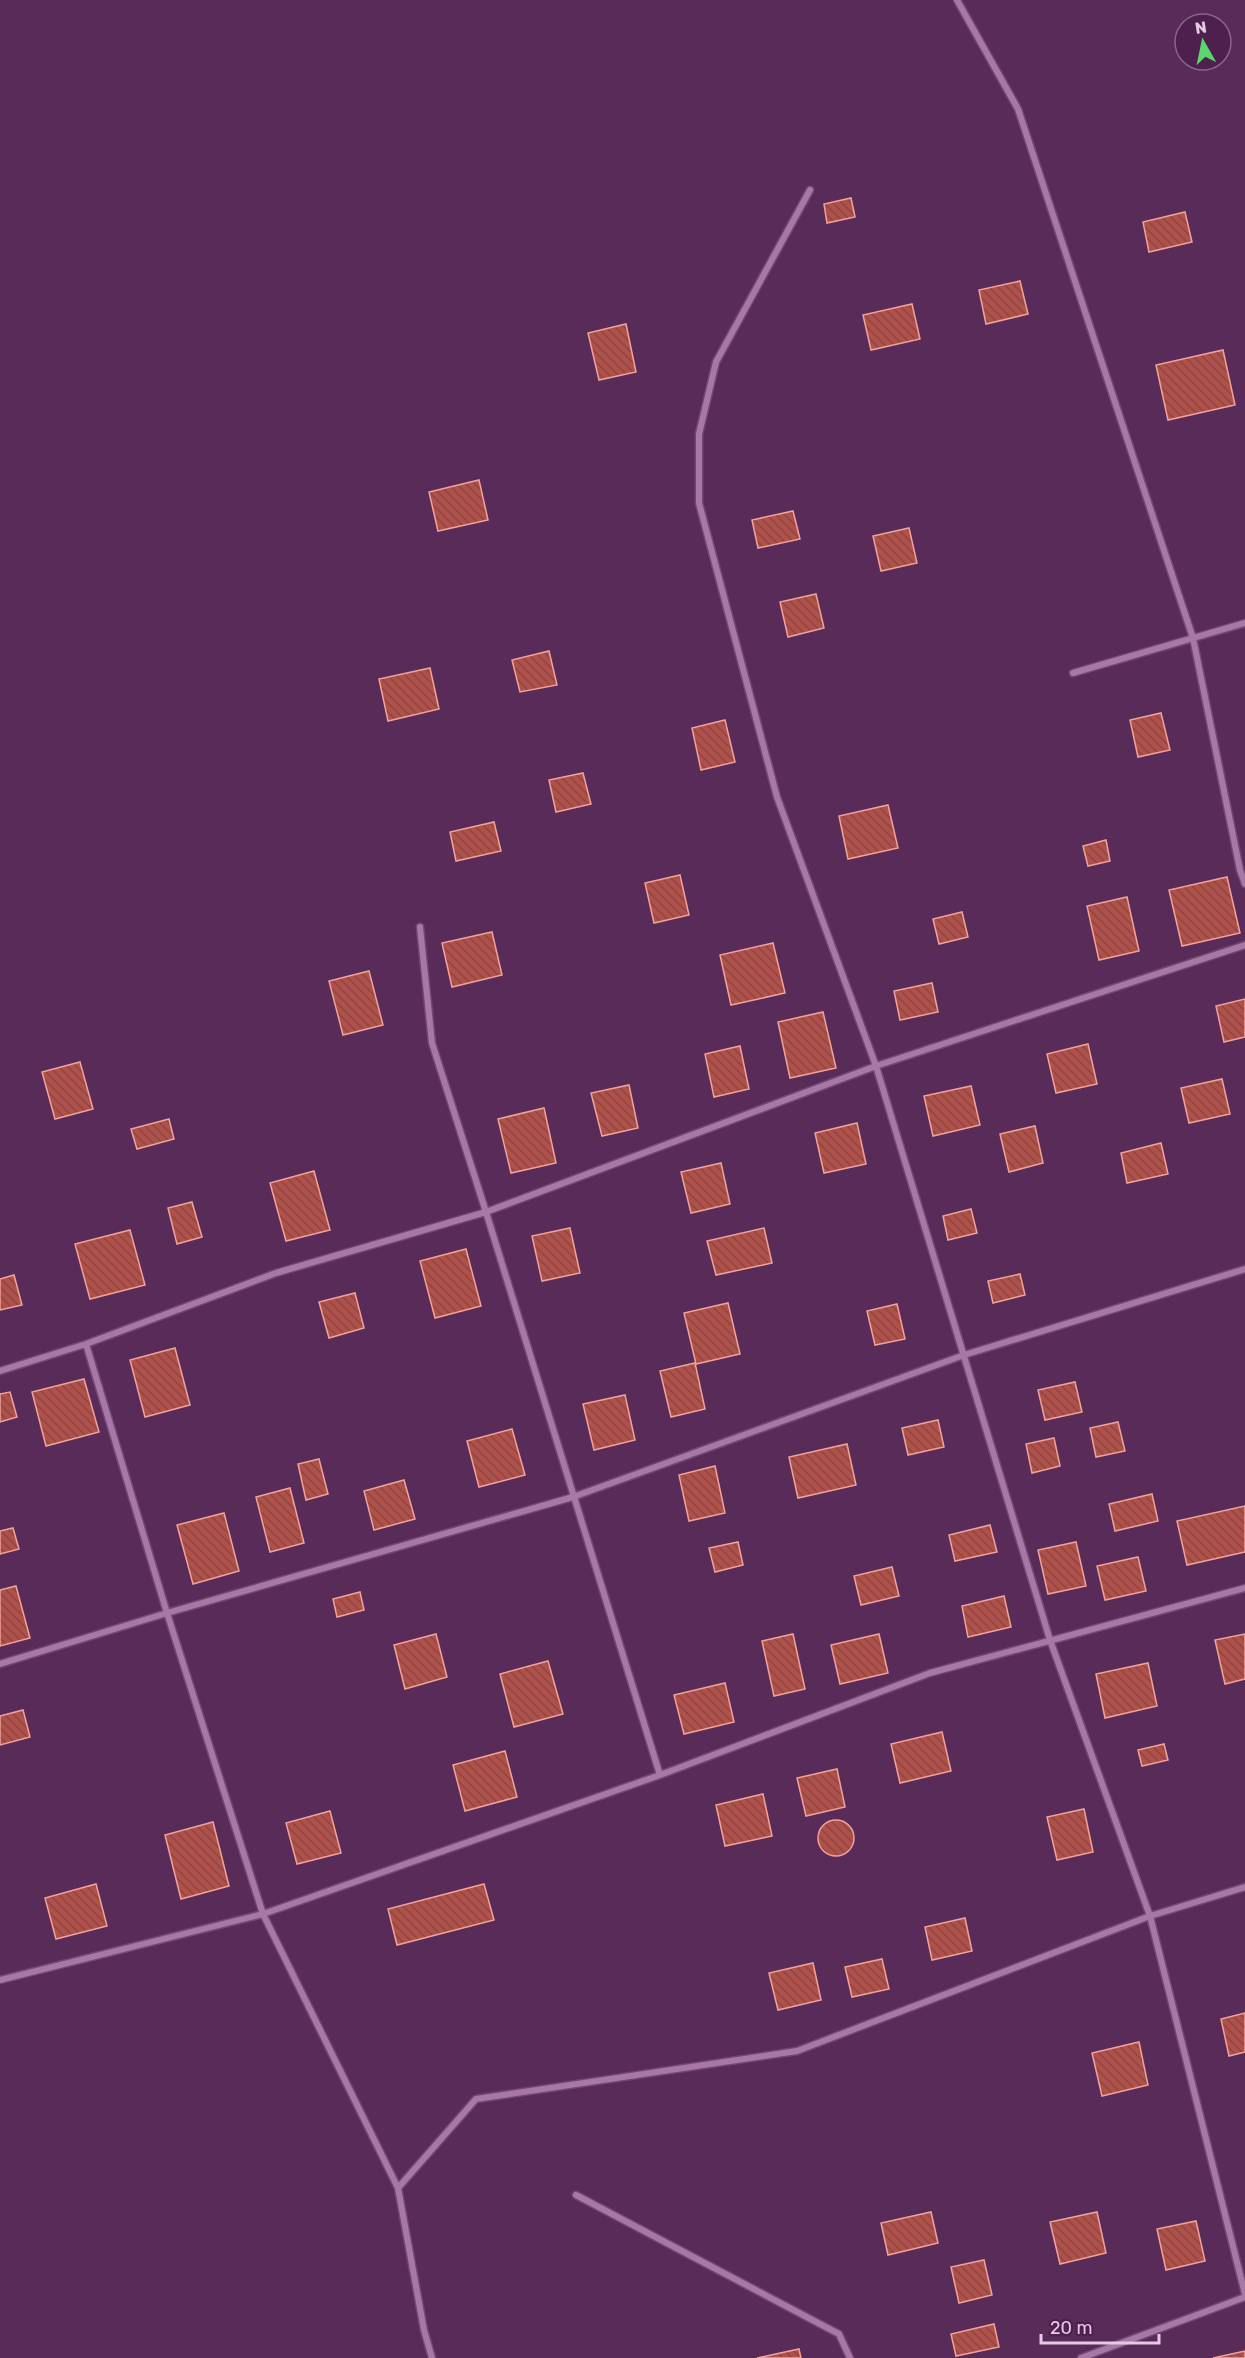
<svg xmlns="http://www.w3.org/2000/svg" width="1245" height="2358" font-family="Rubik,sans-serif">
<defs>
<pattern id="building-back-hatch" width="6" height="6" patternUnits="userSpaceOnUse" patternTransform="scale(1.5)"><rect width="6" height="6" fill="#b15048"/><path d="M-1 5l2 2M0 0l6 6M5-1l2 2" fill="none" stroke="#864847"/></pattern>
</defs>
<rect width="100%" height="100%" fill="#582b59"/>
<path fill="url(#building-back-hatch)" stroke="#f1a39a" stroke-width="1.5" d="M851,198L855,217L827,223L824,204Z
M1185,212L1192,242L1149,252L1143,222Z
M1020,281L1028,314L986,324L979,290Z
M912,304L920,339L871,350L863,315Z
M626,324L636,372L599,380L588,333Z
M1223,350L1235,405L1168,420L1156,365Z
M479,480L488,520L438,531L429,492Z
M793,511L800,539L758,548L752,520Z
M909,528L917,563L881,571L873,536Z
M816,594L824,628L788,637L780,602Z
M549,651L557,685L520,692L512,660Z
M430,668L439,709L388,721L379,679Z
M1161,713L1170,750L1138,757L1130,720Z
M725,720L735,762L701,770L692,728Z
M583,773L591,804L556,812L549,780Z
M888,805L898,848L848,859L839,816Z
M494,822L501,851L456,861L450,832Z
M1106,840L1110,861L1088,866L1083,846Z
M680,875L689,915L654,923L645,883Z
M1227,877L1240,933L1182,946L1169,890Z
M1127,897L1139,951L1099,960L1087,906Z
M962,912L968,937L939,944L933,919Z
M492,932L502,975L452,987L442,943Z
M773,943L785,993L731,1005L720,955Z
M369,971L383,1025L343,1035L329,981Z
M932,983L938,1012L900,1020L894,991Z
M1245,999V1037L1224,1042L1216,1006Z
M823,1012L836,1068L790,1078L778,1022Z
M1088,1044L1097,1084L1056,1093L1047,1054Z
M740,1046L749,1089L714,1097L705,1054Z
M80,1062L93,1109L55,1119L42,1072Z
M1222,1079L1230,1114L1189,1123L1181,1088Z
M629,1085L638,1128L602,1136L591,1093Z
M971,1086L980,1125L933,1136L924,1096Z
M544,1108L556,1163L511,1173L498,1119Z
M169,1119L174,1139L137,1149L131,1129Z
M857,1123L866,1164L824,1173L815,1133Z
M1035,1126L1043,1163L1009,1172L1000,1134Z
M1161,1143L1168,1174L1127,1183L1121,1153Z
M721,1163L730,1204L691,1213L681,1172Z
M314,1171L330,1230L286,1241L270,1183Z
M192,1202L202,1237L177,1244L168,1208Z
M971,1209L977,1233L948,1240L943,1216Z
M570,1228L580,1273L542,1281L532,1236Z
M764,1228L772,1263L716,1275L707,1241Z
M130,1230L145,1285L90,1299L75,1244Z
M466,1249L481,1306L435,1318L420,1261Z
M1020,1274L1025,1295L993,1303L988,1281Z
M14,1275L22,1305L0,1310V1279Z
M355,1293L364,1328L329,1338L319,1302Z
M728,1303L740,1354L696,1364L684,1313Z
M897,1304L905,1339L875,1345L867,1311Z
M175,1348L190,1405L145,1417L130,1360Z
M695,1363L705,1409L671,1417L660,1371Z
M84,1379L99,1432L46,1446L32,1392Z
M1075,1382L1082,1412L1045,1420L1038,1390Z
M10,1392L17,1417L0,1422V1394Z
M625,1395L635,1440L594,1450L583,1404Z
M938,1420L944,1447L908,1455L902,1428Z
M1118,1422L1125,1451L1096,1457L1090,1428Z
M512,1429L525,1475L479,1487L467,1441Z
M1054,1438L1060,1466L1032,1473L1026,1444Z
M847,1444L856,1485L798,1498L789,1457Z
M319,1459L328,1494L306,1500L298,1464Z
M715,1466L725,1513L689,1521L679,1475Z
M404,1480L415,1519L374,1530L364,1491Z
M290,1488L304,1543L270,1552L256,1497Z
M1152,1494L1158,1521L1115,1531L1109,1504Z
M1245,1506V1552L1187,1565L1177,1521Z
M224,1513L239,1571L193,1584L177,1525Z
M990,1525L997,1552L955,1561L949,1535Z
M13,1528L19,1549L0,1554V1531Z
M738,1542L743,1565L715,1572L709,1548Z
M1076,1542L1086,1586L1048,1594L1038,1550Z
M1138,1557L1146,1591L1105,1600L1097,1566Z
M892,1567L899,1596L861,1605L854,1576Z
M16,1586L30,1638L0,1646V1590Z
M360,1592L364,1610L337,1617L333,1599Z
M1004,1596L1011,1627L968,1637L962,1606Z
M436,1634L447,1677L405,1689L394,1645Z
M793,1634L805,1689L774,1696L762,1641Z
M879,1634L888,1673L840,1684L831,1645Z
M1245,1634V1679L1225,1684L1215,1640Z
M548,1661L563,1714L514,1727L500,1674Z
M1148,1663L1157,1706L1105,1718L1096,1674Z
M725,1683L734,1722L684,1734L674,1695Z
M23,1710L30,1737L0,1745V1716Z
M942,1732L951,1771L900,1783L891,1744Z
M1164,1744L1168,1760L1142,1766L1138,1750Z
M505,1751L517,1797L465,1811L453,1765Z
M837,1769L845,1807L806,1816L797,1778Z
M763,1794L772,1836L725,1846L716,1805Z
M1084,1809L1093,1852L1057,1860L1047,1817Z
M330,1811L341,1853L297,1864L286,1823Z
M818 1838a18 18 0 1 1 36 0a18 18 0 1 1-36 0Z
M213,1822L229,1886L181,1899L165,1835Z
M96,1884L107,1926L56,1939L45,1898Z
M484,1884L494,1920L397,1945L388,1909Z
M965,1918L972,1951L932,1960L925,1927Z
M882,1959L889,1989L852,1997L845,1967Z
M813,1963L821,2000L778,2010L769,1973Z
M1245,2013V2052L1229,2056L1221,2019Z
M1139,2042L1148,2085L1102,2096L1092,2053Z
M931,2212L938,2243L888,2255L881,2223Z
M1097,2212L1106,2253L1060,2264L1050,2222Z
M1196,2221L1205,2261L1166,2270L1157,2229Z
M984,2260L992,2295L959,2303L951,2267Z
M994,2324L999,2347L956,2356L951,2334Z
M799,2349L801,2358H757Z
M1245,2351V2358H1213Z"/>
<g fill="none" stroke-linecap="round" stroke-linejoin="round">
<defs>
<path id="street" d="M957,0L1018,109L1193,638L1240,870L1245,884
M810,190L716,362L699,434V503L777,797L876,1066L1050,1640L1150,1916L1245,2294
M1073,673L1245,623
M420,927L432,1043L486,1212L660,1775
M86,1344L167,1613L263,1914L398,2188L424,2330L432,2358
M0,1371L86,1344L276,1273L486,1212L876,1066L1245,945
M0,1664L167,1613L573,1497L964,1355L1245,1269
M0,1980L263,1914L660,1775L930,1673L1245,1588
M398,2188L476,2099L797,2051L1150,1916L1245,1887
M576,2195L839,2334L850,2358
M1081,2358L1245,2297"/>
</defs>
<use href="#street" stroke="#6f4870" stroke-width="9"/>
<use href="#street" stroke="#a976a8" stroke-width="6"/>
</g>
<g transform="translate(1203 42) rotate(351)"><circle r="28" fill="#4d204e" stroke="#8a648a" stroke-width="1.5"/>
<path d="M0-4.5L10 22L0 15L-10 22Z" fill="#5bd56e"/>
<text y="-9" font-size="16" font-weight="bold" text-anchor="middle" fill="#e6cae5">N</text>
</g>
<path d="M1041 2334v9h118v-9" fill="none" stroke="#e6cae5" stroke-width="3"/>
<text x="1050" y="2334" font-size="18" fill="#e6cae5" stroke="#4d204e" stroke-width="4.5" paint-order="stroke">20 m</text>
</svg>
